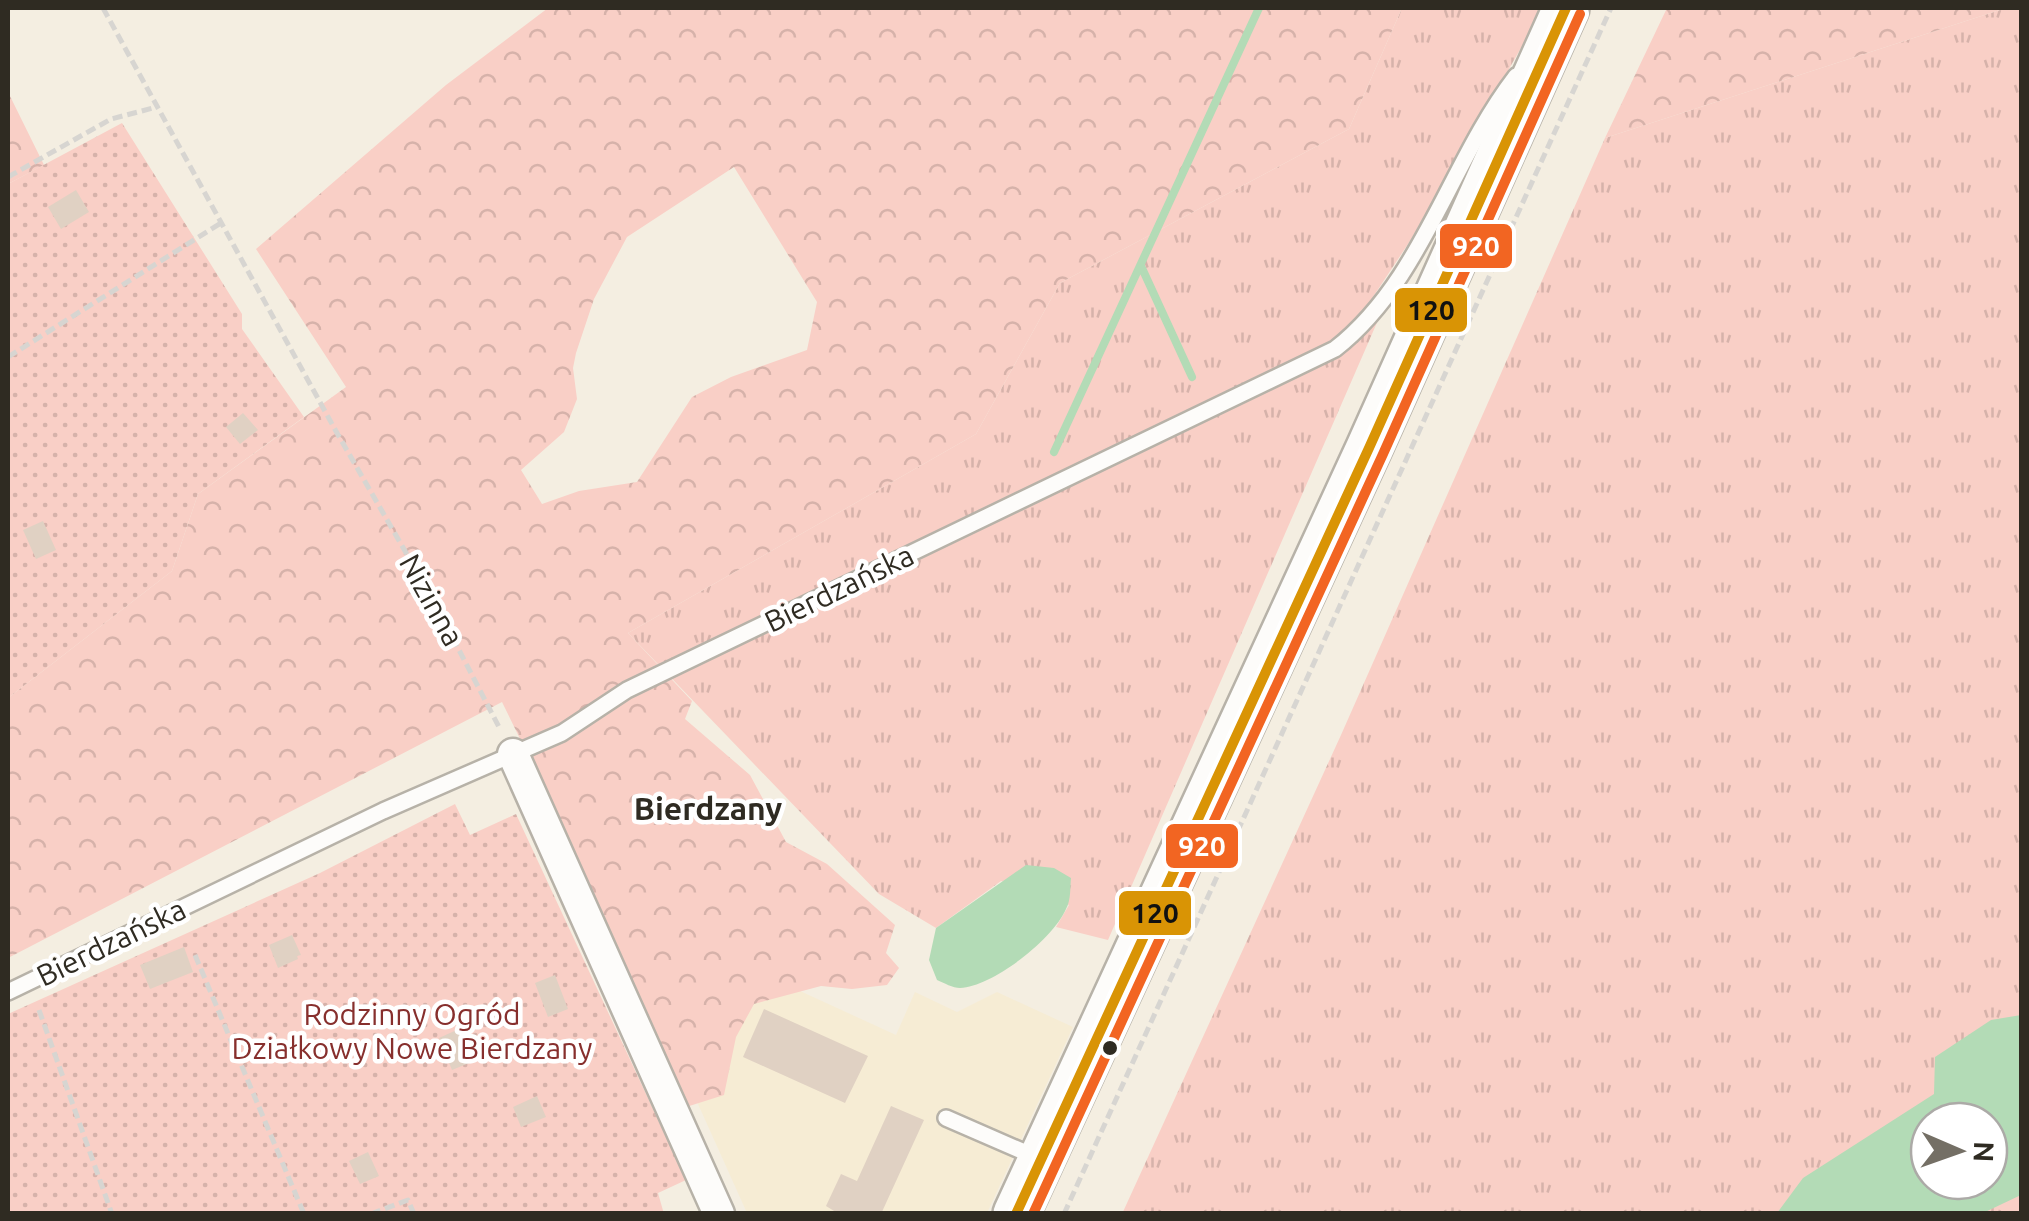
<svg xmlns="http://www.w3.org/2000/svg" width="2029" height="1221" font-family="Ubuntu,sans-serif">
<defs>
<pattern id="grass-tufts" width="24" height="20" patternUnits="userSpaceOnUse" patternTransform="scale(2.5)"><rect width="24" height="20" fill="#f9cfc6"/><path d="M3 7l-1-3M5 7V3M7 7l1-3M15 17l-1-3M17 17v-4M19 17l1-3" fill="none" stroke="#d6b2aa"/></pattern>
<pattern id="forest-crowns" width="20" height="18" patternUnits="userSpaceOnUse" patternTransform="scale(2.5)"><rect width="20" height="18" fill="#f9cfc6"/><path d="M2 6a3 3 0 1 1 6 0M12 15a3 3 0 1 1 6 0" fill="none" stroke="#d6b2aa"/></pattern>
<pattern id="garden-dots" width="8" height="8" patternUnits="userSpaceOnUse" patternTransform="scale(2.5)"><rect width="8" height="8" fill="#f9cfc6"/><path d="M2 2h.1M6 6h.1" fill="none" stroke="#d6b2aa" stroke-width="1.8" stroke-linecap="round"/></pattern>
</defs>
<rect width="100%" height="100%" fill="#f4eee1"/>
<path fill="#f6ecd4" d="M763,974L896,1035L915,992L957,1012L997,992L1073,1027L987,1213H747L676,1055Z"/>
<path fill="url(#grass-tufts)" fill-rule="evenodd" d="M1402,8H1544L1410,241L1367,306L1379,318L1108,940L1056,927L1069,905L1001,881L936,928L879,894L628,633L976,434L1060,283L1349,129Z
M2006,8H2021V1213L1122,1214L1341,735L1605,138ZM1929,1121H1989V1181H1929Z"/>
<path fill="url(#forest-crowns)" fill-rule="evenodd" d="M548,8H1402L1349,129L1060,283L976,434L628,633L692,701L685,719L750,775L786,842L827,864L895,925L886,953L899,968L887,985L852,989L821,986L754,1004L736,1037L724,1095L683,1108L548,796L502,702L8,958V698L172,571L198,494L346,387L256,249L446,85ZM734,167L817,302L807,350L731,377L692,397L637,482L579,491L542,504L521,470L564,432L577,399L573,368L576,353L594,299L627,237Z
M1667,8H2006L1605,138Z
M8,92L44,165L8,184Z"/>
<path fill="url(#garden-dots)" d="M122,123L242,314V329L304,417L198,494L172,571L8,698V184Z
M455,804L470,835L516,814L686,1180L658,1193L664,1214L8,1213V1014L320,873Z"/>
<path fill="#b3dbb6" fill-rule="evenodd" d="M1026,865L1054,868L1071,878C1070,888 1071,900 1066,909C1053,939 994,986 960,988C953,988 944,983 937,980L929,960L936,928Z
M2021,1015V1195L1983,1213H1777L1803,1178L1934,1094L1935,1057L1991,1020ZM1929,1121H1989V1181H1929Z"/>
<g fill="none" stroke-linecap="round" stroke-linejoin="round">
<path stroke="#b3dbb6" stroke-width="8" d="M1141,266L1192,377
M1054,452L1259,8"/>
</g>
<path fill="#e0d1c3" d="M76,190L89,212L61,229L48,207Z
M243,413L258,430L240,444L226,427Z
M43,521L56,550L36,559L23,530Z
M292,935L301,955L297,956L298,959L278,968L269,945Z
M184,947L193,972L150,989L140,965Z
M555,975L568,1009L548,1017L535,983Z
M764,1009L868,1056L845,1103L743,1057Z
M461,1028L474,1061L452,1070L439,1038Z
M537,1096L546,1117L521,1127L513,1107Z
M891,1106L924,1120L881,1214H839L826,1206L841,1174L857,1181Z
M368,1152L379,1176L360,1184L349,1161Z"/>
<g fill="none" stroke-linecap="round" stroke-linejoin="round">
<defs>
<path id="lane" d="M8,992L383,811L562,733L627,690L1335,349C1423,280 1449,163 1516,76
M946,1118L1038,1158"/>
<path id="street" d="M513,754L719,1214"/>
<path id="secondary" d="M1016,1214L1369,448L1566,8"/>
</defs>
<use href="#lane" stroke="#b7b2a8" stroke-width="20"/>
<use href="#street" stroke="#b7b2a8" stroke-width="35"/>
<use href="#secondary" stroke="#b7b2a8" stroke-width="50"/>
<path stroke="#d7d5d1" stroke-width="5" stroke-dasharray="10 5" stroke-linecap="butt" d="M103,8L337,433L431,596L500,729
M8,177L111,119L157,107
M8,357L221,223
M195,955L304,1214
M39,1010L112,1214
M371,1214L408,1200L414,1214
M1064,1214L1611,8"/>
<use href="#lane" stroke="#fdfcfa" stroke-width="15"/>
<use href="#street" stroke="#fdfcfa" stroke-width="30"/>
<use href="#secondary" stroke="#fdfcfa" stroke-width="45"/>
<defs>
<path id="bus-1" d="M1016,1214L1369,448L1566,8"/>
<path id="bus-2" d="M1033,1214L1383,454L1580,14"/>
</defs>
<use href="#bus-1" stroke="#fff" stroke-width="18"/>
<use href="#bus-2" stroke="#fff" stroke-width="18"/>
<use href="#bus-1" stroke="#d99405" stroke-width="10"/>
<use href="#bus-2" stroke="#f26522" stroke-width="10"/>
</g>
<circle fill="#2f2b22" stroke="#fff" stroke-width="4" cx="1110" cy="1048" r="9"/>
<g text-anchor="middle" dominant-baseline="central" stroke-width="9" stroke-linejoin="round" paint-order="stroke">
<g font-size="30" fill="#2f2b22" stroke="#fff">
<text transform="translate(839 588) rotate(-26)">Bierdzańska</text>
<text transform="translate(432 600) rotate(61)">Nizinna</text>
<text transform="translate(111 942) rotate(-26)">Bierdzańska</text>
</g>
<g font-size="30" fill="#872f2d" stroke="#fff">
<text x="412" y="1014">Rodzinny Ogród<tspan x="412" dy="34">Działkowy Nowe Bierdzany</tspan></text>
</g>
<g font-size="32" font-weight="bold" fill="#2f2b22" stroke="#fff">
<text x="708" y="808">Bierdzany</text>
</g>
</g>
<g stroke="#fff" stroke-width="4">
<rect x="1438" y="222" width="76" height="48" rx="10" fill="#f26522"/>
<rect x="1393" y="286" width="76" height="48" rx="10" fill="#d99405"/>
<rect x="1164" y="822" width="76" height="48" rx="10" fill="#f26522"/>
<rect x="1117" y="889" width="76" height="48" rx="10" fill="#d99405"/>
</g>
<g font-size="28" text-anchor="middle" font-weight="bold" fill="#fff">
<text x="1476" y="256">920</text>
<text x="1202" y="856">920</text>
</g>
<g font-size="28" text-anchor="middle" font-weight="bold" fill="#111">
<text x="1431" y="320">120</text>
<text x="1155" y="923">120</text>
</g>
<rect width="2029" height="1221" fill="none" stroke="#2f2b22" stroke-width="20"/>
<g transform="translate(1959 1151) rotate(92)"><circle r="48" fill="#ffffff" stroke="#acaaa7" stroke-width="2.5"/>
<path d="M0-8L18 38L0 25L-18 38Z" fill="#746f65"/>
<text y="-15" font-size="28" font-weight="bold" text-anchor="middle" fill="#2f2b22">N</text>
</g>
</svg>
